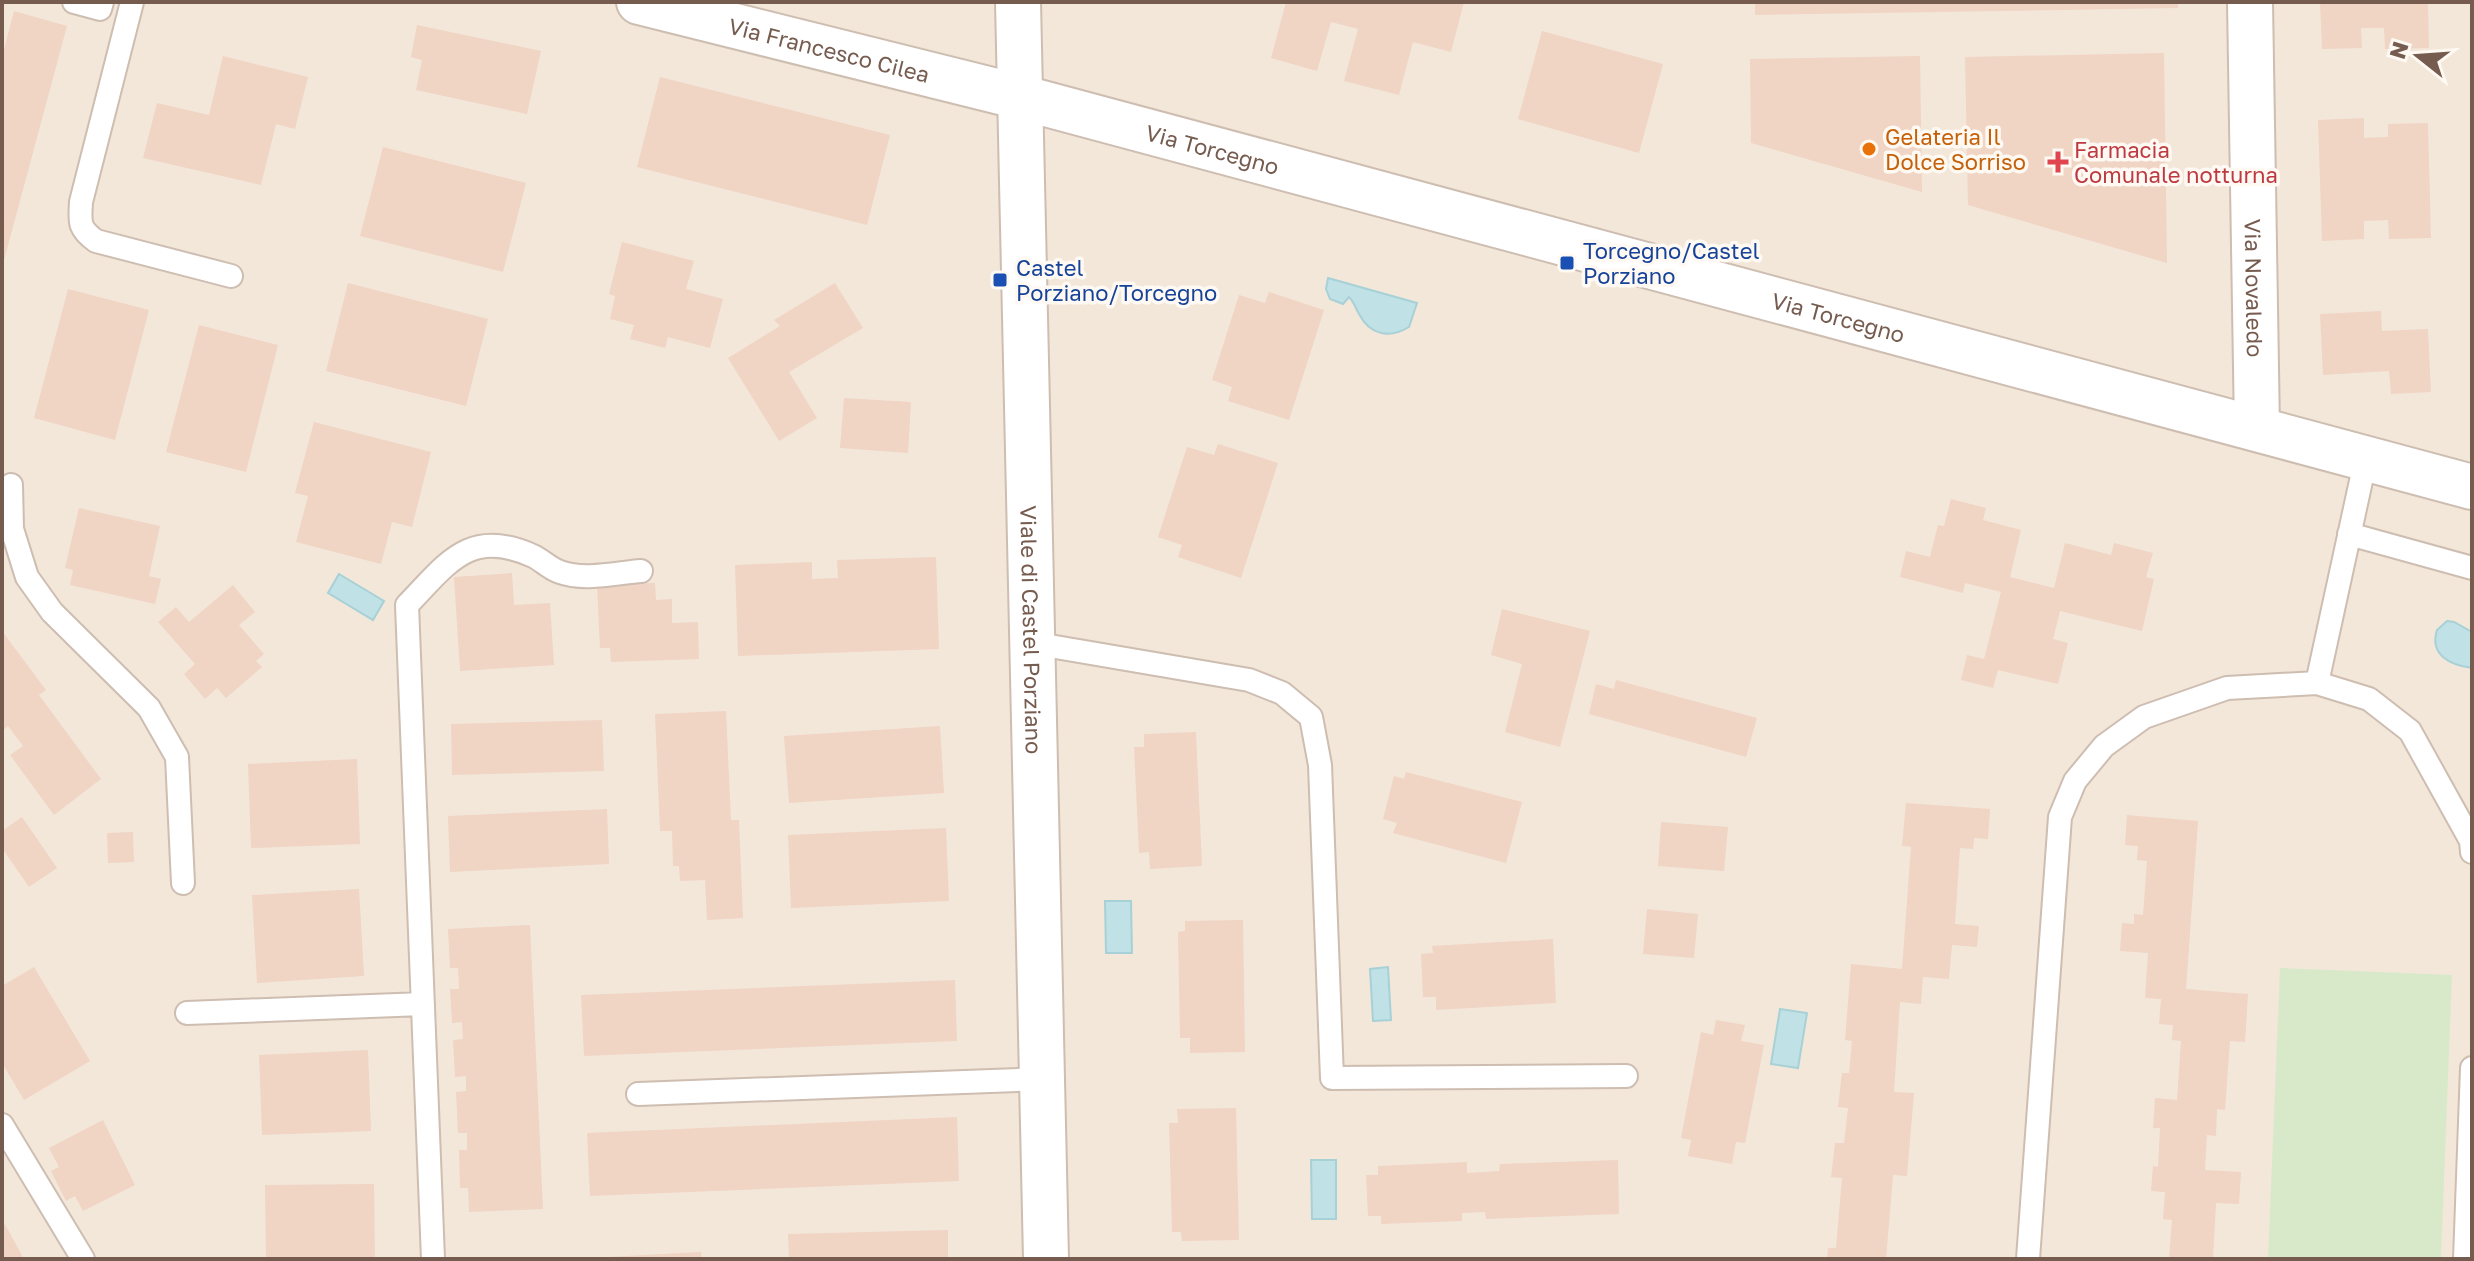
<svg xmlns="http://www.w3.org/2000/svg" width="2474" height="1261" font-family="'Golos Text',sans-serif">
<rect width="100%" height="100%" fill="#fcf5eb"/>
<path fill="#f3e7da" d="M2,2H2472V1259H2Z"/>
<path fill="#d8e9ca" d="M2280,968L2452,975L2441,1259H2268Z"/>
<path fill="#c0e1e5" stroke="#a7d1d6" stroke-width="2" d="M1328,278L1417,303L1409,327C1389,339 1370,335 1359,314C1355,307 1354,302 1349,297L1343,304L1330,299L1326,289Z
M339,574L384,601L373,620L328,593Z
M2447,621L2454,622L2472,632V668C2450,665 2429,655 2437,630Z
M1105,901H1131L1132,953H1106Z
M1388,967L1391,1020L1373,1021L1370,969Z
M1780,1009L1807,1013L1798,1068L1771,1064Z
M1311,1160H1336V1219H1312Z"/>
<path fill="#f0d4c4" d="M1286,2H1464L1451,52L1413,42L1399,95L1344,81L1358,29L1331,22L1317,71L1271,58Z
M1755,2H2178V8L1755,15Z
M2320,2H2428L2429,48L2385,49L2384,28H2361L2362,48L2322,49Z
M14,11L67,26L3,264L2,57Z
M417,25L541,51L527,114L416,90L422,60L411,57Z
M1542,31L1663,64L1639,153L1518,119Z
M2164,53L2167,263L1968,205L1965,57Z
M223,56L308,77L295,129L276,124L261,185L143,158L157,103L209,115Z
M1920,56L1922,192L1751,143L1750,59Z
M660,77L890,135L867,225L637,167Z
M2364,118V138L2388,137V124L2428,123L2431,238L2389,239L2388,220L2364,221V239L2322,241L2318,120Z
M383,147L526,183L503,272L360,236Z
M622,242L694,261L686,289L723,299L710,348L668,337L665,348L630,339L634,325L610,319L615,296L609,294Z
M348,283L488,319L466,406L326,371Z
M835,283L863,328L789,372L817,418L779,441L728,358L780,326L774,320Z
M68,289L149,310L115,440L34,418Z
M1269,292L1324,310L1289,420L1228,401L1232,387L1212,380L1239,295L1265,303Z
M2381,311L2382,331L2428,329L2431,392L2391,394L2389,371L2323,375L2320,314Z
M199,325L278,345L246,472L166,452Z
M844,398L911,402L908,453L840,448Z
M314,422L431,452L412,527L392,522L381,564L296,542L308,496L295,493Z
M1218,444L1278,463L1241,578L1178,557L1182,545L1158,537L1187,447L1214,455Z
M1951,499L1986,508L1983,520L2021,530L2010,577L2054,588L2065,543L2111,555L2114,543L2153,553L2146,577L2154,579L2142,631L2060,611L2053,639L2068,643L2058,684L1998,670L1993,688L1961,680L1967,655L1984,659L2001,592L1965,583L1963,593L1900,577L1906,551L1930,557L1938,525L1944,526Z
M79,508L160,526L149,576L161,579L155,604L70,585L73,570L65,568Z
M936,557L939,649L738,656L735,565L812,562V579L838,578L837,560Z
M512,573L514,605L550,603L554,665L460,671L454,577Z
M655,583L656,600L672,599V623L698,622L699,659L611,662L610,648H600L597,585Z
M233,585L255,612L239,625L264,654L256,661L262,667L226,698L217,688L205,699L184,674L195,664L158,622L176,607L189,622Z
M1502,609L1590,631L1560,747L1505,732L1522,664L1491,655Z
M2,631L46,690L39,695L101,779L54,815L10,755L23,746L8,726L2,731Z
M1616,680L1757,718L1746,757L1589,714L1596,684L1614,689Z
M726,711L731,820H739L743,918L707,920L705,880L680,881L679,866H673L672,831H660L655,714Z
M602,720L604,771L452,775L451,724Z
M940,726L944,793L789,803L784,736Z
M1196,732L1202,866L1150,869L1149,852L1139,853L1134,747H1144V734Z
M357,759L360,844L251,848L248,764Z
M1406,772L1522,802L1506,863L1393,833L1397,823L1383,819L1394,776L1404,779Z
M1906,803L1990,809L1988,839L1974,838L1973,849L1960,848L1955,924L1979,926L1977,947L1952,945L1949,979L1923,977L1921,1004L1900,1002L1894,1092L1914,1093L1907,1176L1893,1175L1886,1259H1827L1828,1248H1836L1842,1178L1831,1177L1835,1143H1844L1848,1108L1838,1107L1842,1073H1849L1852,1041L1845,1040L1851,964L1902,969L1911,847L1902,846Z
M607,809L609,864L450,872L448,816Z
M2127,815L2198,821L2186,989L2248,994L2245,1042L2230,1041L2225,1110L2217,1109L2216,1136L2207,1135L2205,1170L2241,1172L2239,1204L2216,1203L2213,1259H2169L2172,1220L2163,1219L2165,1192L2151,1191L2153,1166L2158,1167L2160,1128H2153L2155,1098L2177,1100L2181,1041L2172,1040L2173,1025L2159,1024L2161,999L2145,998L2148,953L2120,951L2122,923L2134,924V914L2143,915L2147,861L2137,860L2138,846L2125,845Z
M22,817L57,868L29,887L2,848V831Z
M1661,822L1728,827L1724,871L1658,866Z
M946,828L949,901L791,908L788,835Z
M133,832L134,862L108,863L107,833Z
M359,889L364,976L257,983L252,895Z
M1647,909L1698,914L1694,958L1643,954Z
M1243,920L1245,1052L1190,1053V1038H1180L1178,932L1185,931V921Z
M530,925L543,1209L469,1212L468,1188H460L459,1150H467V1133H458L456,1092L466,1091V1076L455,1077L453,1040L463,1039L462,1022L452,1023L450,989H459L458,968H450L448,929Z
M1553,939L1556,1003L1436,1010V997H1423L1421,954L1433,953L1432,946Z
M34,967L90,1061L24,1100L2,1063V986Z
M955,980L957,1041L584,1056L581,995Z
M1716,1020L1745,1025L1741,1041L1764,1045L1745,1143L1736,1142L1732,1164L1688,1156L1691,1140L1681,1138L1701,1032L1713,1035Z
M368,1050L371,1131L262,1135L259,1055Z
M1236,1108L1239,1240L1182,1241L1181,1232H1172L1169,1123H1178L1177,1109Z
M957,1117L959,1181L590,1196L587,1133Z
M103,1120L135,1185L83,1211L75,1196L66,1201L51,1171L59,1167L49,1148Z
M1618,1160L1619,1214L1486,1219L1485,1212L1462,1213V1221L1381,1224V1216H1368L1366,1175H1378V1166L1467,1162V1173L1499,1171L1500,1164Z
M374,1184L375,1259H266L265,1185Z
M2,1219L24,1259H2Z
M948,1230V1259H789L788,1234Z
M701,1252L702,1259H607V1257Z"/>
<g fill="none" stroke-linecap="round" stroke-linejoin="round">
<defs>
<path id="service" d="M74,2L100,9L102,2
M132,2L81,202C80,222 78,228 96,241L231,276
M11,485L12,529L27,577L52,612L149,708L177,757L183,883
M2349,534L2472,568
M1032,643L1249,680L1282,693L1311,717L1320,765L1332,1078L1626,1076
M2317,683L2366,458
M187,1013L423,1004
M638,1094L1042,1079
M2,1125L83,1259
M433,1259L407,605C447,564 469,527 533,556C542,560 550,569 560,572C584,581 616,573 641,571
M2028,1259L2060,817L2075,781L2104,746L2144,717L2227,688L2317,683L2369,699L2410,731L2471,841L2472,852
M2465,1259L2472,1068"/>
<g id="minor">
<path id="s1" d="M639,2L1020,97L2472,487"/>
<path id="s2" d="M2250,2L2257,428"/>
</g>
<g id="tertiary">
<path id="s3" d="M1018,2L1046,1259"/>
</g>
</defs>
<use href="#service" stroke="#cebdb1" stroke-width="26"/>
<use href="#minor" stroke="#cebdb1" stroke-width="48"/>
<use href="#tertiary" stroke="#cebdb1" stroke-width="48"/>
<use href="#service" stroke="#fff" stroke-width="22"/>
<use href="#minor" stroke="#fff" stroke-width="44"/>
<use href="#tertiary" stroke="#fff" stroke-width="44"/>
</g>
<circle fill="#e8710a" stroke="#fef9f2" stroke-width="3" cx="1869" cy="149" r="8"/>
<path fill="#e0444e" stroke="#fef9f2" stroke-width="3" d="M2054 150h8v8h8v8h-8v8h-8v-8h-8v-8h8z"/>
<g fill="#1a4fb4" stroke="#fef9f2" stroke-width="3">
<rect x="1559" y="255" width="16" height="16" rx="4"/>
<rect x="992" y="272" width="16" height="16" rx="4"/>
</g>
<g text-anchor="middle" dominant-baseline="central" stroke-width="7" stroke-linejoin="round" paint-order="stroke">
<g font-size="22" fill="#765b4f" stroke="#fef9f2">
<text stroke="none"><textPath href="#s1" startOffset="196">Via Francesco Cilea</textPath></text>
<text stroke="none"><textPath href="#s1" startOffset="592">Via Torcegno</textPath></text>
<text stroke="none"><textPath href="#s2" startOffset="286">Via Novaledo</textPath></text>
<text stroke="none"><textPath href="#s1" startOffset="1240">Via Torcegno</textPath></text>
<text stroke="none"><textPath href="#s3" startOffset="628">Viale di Castel Porziano</textPath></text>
</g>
<g font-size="22" fill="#c56008" stroke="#fef9f2" text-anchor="start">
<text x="1885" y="136">Gelateria Il<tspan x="1885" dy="25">Dolce Sorriso</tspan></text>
</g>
<g font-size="22" fill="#be3a42" stroke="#fef9f2" text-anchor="start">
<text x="2074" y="149">Farmacia<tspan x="2074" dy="25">Comunale notturna</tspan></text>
</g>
<g font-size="22" fill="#164399" stroke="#fef9f2" text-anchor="start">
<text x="1583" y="250">Torcegno/Castel<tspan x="1583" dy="25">Porziano</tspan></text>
<text x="1016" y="267">Castel<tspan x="1016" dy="25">Porziano/Torcegno</tspan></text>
</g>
</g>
<rect width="2474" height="1261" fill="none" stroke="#765b4f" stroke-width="8"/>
<g transform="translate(2418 56) rotate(287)" stroke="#fef9f2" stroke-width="6" paint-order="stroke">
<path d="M0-6L14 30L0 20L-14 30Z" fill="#765b4f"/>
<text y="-12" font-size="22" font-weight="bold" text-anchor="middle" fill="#765b4f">N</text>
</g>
</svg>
